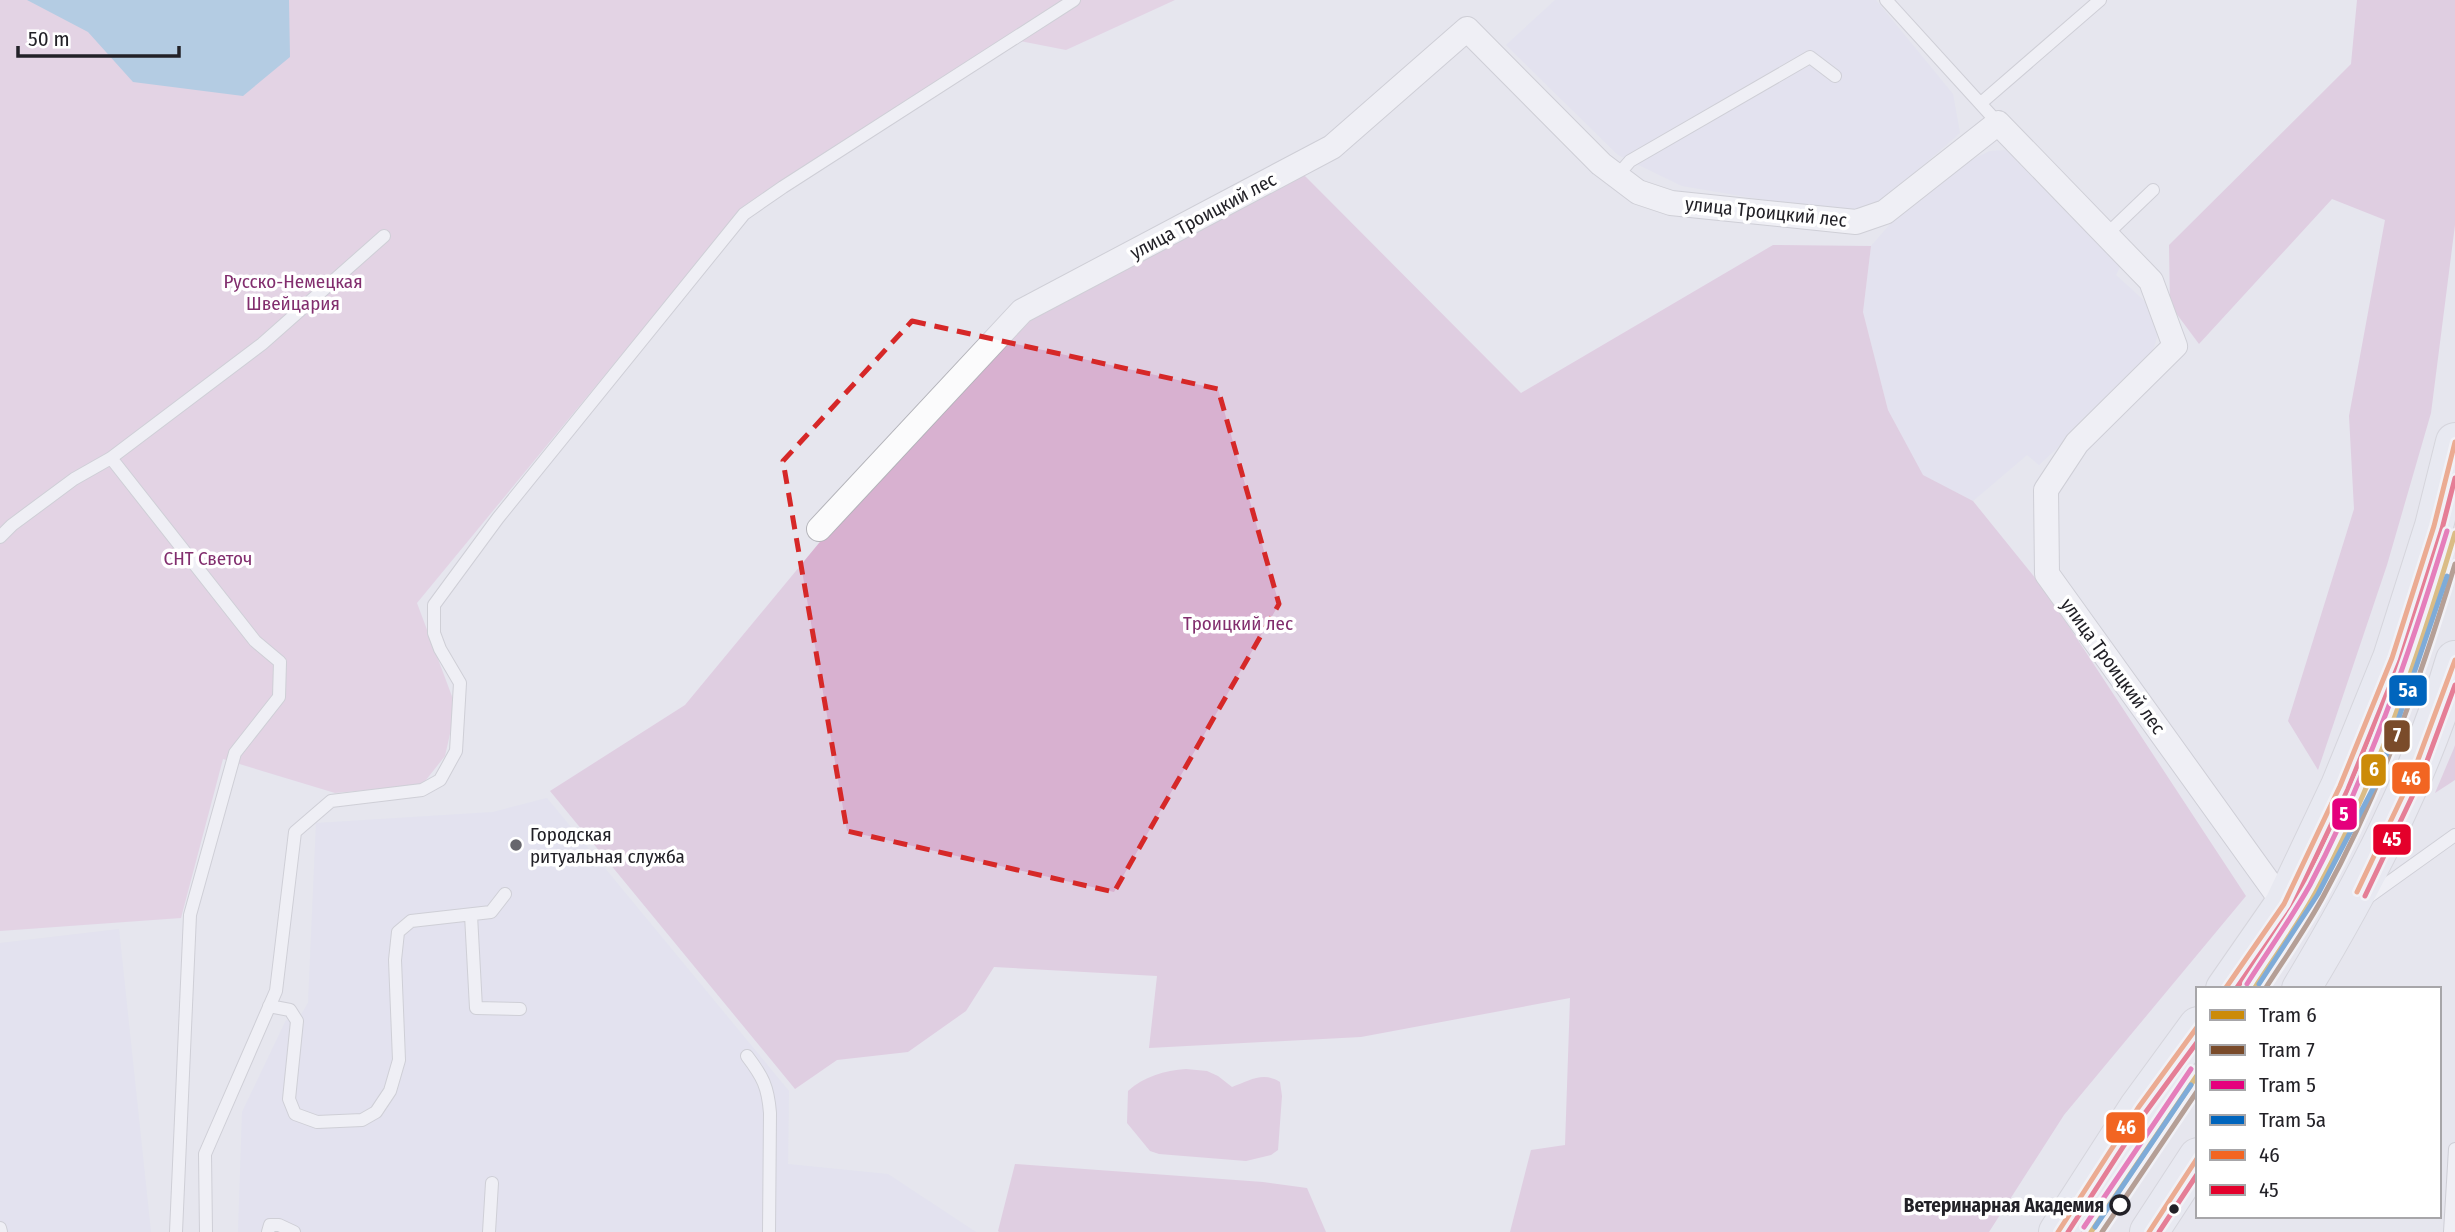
<svg xmlns="http://www.w3.org/2000/svg" width="2455" height="1232" font-family="'Fira Sans Condensed',sans-serif">
<rect width="100%" height="100%" fill="#e6e6ee"/>
<path fill="#dfdeef" d="M1555,0H1876L1953,94L1960,133L1880,203L1849,214L1682,186L1618,155L1506,45Z
M2009,150L2121,265L2116,275L2163,318L2149,363L2039,465L2027,455L1973,501L1923,476L1888,410L1863,312L1871,246L1905,207L1962,164L1990,151Z
M547,798L789,1091L788,1164L888,1174L976,1232H238L242,1112L286,1020L297,1021L308,1003L316,823L493,812Z
M119,929L151,1232H0V943Z"/>
<path fill="#dfbdd8" d="M0,0H1175L1066,50L1009,39L745,205L417,603L456,707L445,756L422,785L335,793L223,759L181,918L0,931Z"/>
<path fill="#d8b1d0" d="M2357,0H2455V225L2431,413L2387,565L2318,770L2288,721L2354,509L2349,416L2385,220L2332,199L2199,344L2170,305L2169,245L2351,64Z
M1303,174L1521,393L1773,245L1871,246L1863,312L1888,410L1923,475L1973,501L2045,590L2246,896L2064,1115L1989,1232H1510L1531,1150L1565,1145L1570,998L1361,1037L1149,1048L1157,976L994,967L966,1011L908,1052L837,1060L795,1089L550,791L685,705L819,543L1022,323Z
M2455,745V780L2435,793L2454,748Z
M1186,1069L1207,1071L1218,1076L1232,1087C1249,1081 1263,1071 1280,1082L1282,1096L1278,1150L1271,1155L1246,1161L1159,1154L1150,1151L1127,1123L1128,1091C1143,1077 1165,1070 1186,1069Z
M1015,1164L1263,1182L1307,1188L1326,1232H999L998,1231Z"/>
<path fill="#79add5" d="M27,0H289L290,57L243,96L133,82L88,32Z"/>
<g fill="none" stroke-linecap="round" stroke-linejoin="round">
<defs>
<path id="service" d="M1886,0L1998,123
M1981,103L2100,0
M1617,176L1630,161L1810,57L1835,76
M2106,235L2153,190
M111,458L255,641L280,662L279,697L235,753L190,915L176,1232
M0,537L12,525L74,479L111,458L262,344L384,236
M2367,898L2455,835
M471,915L476,1008L520,1009
M269,1006L290,1010L297,1021L289,1099L295,1114L317,1122L362,1120L376,1112L390,1091L399,1060L395,960L398,932L411,921L491,912L505,894
M747,1056C763,1077 768,1087 770,1113L769,1232
M0,1228L1,1232
M206,1232L205,1154L276,991L295,832L331,801L422,790L440,780L456,751L460,683L440,649L434,633V605L498,518L744,214L783,187L1074,0
M268,1232L270,1225H279L294,1232
M489,1232L492,1183
M2450,1232L2455,1149"/>
<path id="minor" d="M819,529L1022,311L1332,147L1467,29L1601,164L1638,192L1671,203L1856,222L1885,212L1998,123L2151,281L2175,346L2077,443L2046,490L2047,574L2284,904"/>
<path id="primary" d="M2225,989L2284,904L2340,786L2392,658L2434,526L2455,442
M2301,989C2363,886 2421,776 2455,660
M2058,1232L2138,1108L2198,1026
M2149,1232L2198,1157"/>
</defs>
<use href="#service" stroke="#b3b3b9" stroke-width="14"/>
<use href="#minor" stroke="#b3b3b9" stroke-width="26"/>
<use href="#primary" stroke="#c2c1c5" stroke-width="40"/>
<use href="#service" stroke="#fbfbfc" stroke-width="12"/>
<use href="#minor" stroke="#fbfbfc" stroke-width="24"/>
<use href="#primary" stroke="#eaedf4" stroke-width="38"/>
<defs>
<path id="bus-1" d="M2357,892L2412,776L2455,660
M2225,989L2284,904L2340,786L2392,658L2434,526L2455,442
M2058,1232L2138,1108L2198,1026
M2149,1232L2198,1157"/>
<path id="bus-2" d="M2365,896L2420,780L2455,685
M2236,989L2292,908L2348,789L2400,661L2442,529L2455,478
M2068,1232L2145,1113L2198,1041
M2159,1232L2198,1173"/>
</defs>
<use href="#bus-1" stroke="#fff" stroke-width="10"/>
<use href="#bus-2" stroke="#fff" stroke-width="10"/>
<use href="#bus-1" stroke="#f26522" stroke-width="5"/>
<use href="#bus-2" stroke="#e4002b" stroke-width="5"/>
<defs>
<path id="tram-1" d="M2254,989C2275,956 2299,924 2317,890C2378,777 2419,655 2455,533
M2091,1232L2198,1074"/>
<path id="tram-2" d="M2265,989C2285,958 2307,927 2324,895C2381,791 2421,677 2455,564
M2102,1232L2198,1090"/>
<path id="tram-3" d="M2247,984C2268,951 2291,919 2310,885C2369,773 2410,652 2447,531
M2084,1227L2191,1069"/>
<path id="tram-4" d="M2259,984L2318,894L2378,779L2447,576
M2095,1227L2191,1085"/>
</defs>
<use href="#tram-1" stroke="#fff" stroke-width="10"/>
<use href="#tram-2" stroke="#fff" stroke-width="10"/>
<use href="#tram-3" stroke="#fff" stroke-width="10"/>
<use href="#tram-4" stroke="#fff" stroke-width="10"/>
<use href="#tram-1" stroke="#cc8b08" stroke-width="5"/>
<use href="#tram-2" stroke="#7a4b2a" stroke-width="5"/>
<use href="#tram-3" stroke="#e5007d" stroke-width="5"/>
<use href="#tram-4" stroke="#0065bd" stroke-width="5"/>
</g>
<path d="M0 0H2455V1232H0ZM912,321L1218,389L1279,604L1114,892L847,831L783,461Z" fill="#e6e6ee" fill-opacity=".55" fill-rule="evenodd"/>
<path fill="none" stroke="#d62828" stroke-width="5" stroke-dasharray="14 9" stroke-linejoin="round" d="M912,321L1218,389L1279,604L1114,892L847,831L783,461Z"/>
<circle fill="#67666d" stroke="#fff" stroke-width="2.5" cx="516" cy="845" r="7"/>
<circle fill="#fff" stroke="#222127" stroke-width="3.5" cx="2120" cy="1205" r="9"/>
<circle fill="#222127" stroke="#fff" stroke-width="2.5" cx="2174" cy="1209" r="6"/>
<g text-anchor="middle" dominant-baseline="central" stroke-width="7" stroke-linejoin="round" paint-order="stroke">
<g font-size="19" fill="#222127" stroke="#fff">
<text transform="translate(1766 212) rotate(6)">улица Троицкий лес</text>
<text transform="translate(1203 216) rotate(-28)">улица Троицкий лес</text>
<text transform="translate(2113 666) rotate(54)">улица Троицкий лес</text>
</g>
<g font-size="19" fill="#822e6e" stroke="#fff">
<text x="293" y="281">Русско-Немецкая<tspan x="293" dy="22">Швейцария</tspan></text>
<text x="208" y="558">СНТ Светоч</text>
<text x="1238" y="623">Троицкий лес</text>
</g>
<g font-size="19" fill="#222127" stroke="#fff" text-anchor="start">
<text x="530" y="834">Городская<tspan x="530" dy="22">ритуальная служба</tspan></text>
</g>
<g font-size="19" font-weight="bold" fill="#222127" stroke="#fff" text-anchor="end">
<text x="2104" y="1205">Ветеринарная Академия</text>
</g>
</g>
<g stroke="#fff" stroke-width="2.5">
<rect x="2388" y="674" width="40" height="33" rx="7" fill="#0065bd"/>
<rect x="2383" y="719" width="28" height="34" rx="7" fill="#7a4b2a"/>
<rect x="2360" y="753" width="27" height="34" rx="7" fill="#cc8b08"/>
<rect x="2391" y="761" width="40" height="34" rx="7" fill="#f26522"/>
<rect x="2331" y="797" width="27" height="34" rx="7" fill="#e5007d"/>
<rect x="2372" y="823" width="40" height="33" rx="7" fill="#e4002b"/>
<rect x="2105" y="1111" width="41" height="33" rx="7" fill="#f26522"/>
</g>
<g font-size="19" text-anchor="middle" font-weight="bold" fill="#fff">
<text x="2408" y="697">5а</text>
<text x="2397" y="742">7</text>
<text x="2374" y="776">6</text>
<text x="2411" y="785">46</text>
<text x="2344" y="821">5</text>
<text x="2392" y="846">45</text>
<text x="2126" y="1134">46</text>
</g>
<rect x="2196" y="987" width="245" height="231" fill="#ffffff" stroke="#a7a6a9" stroke-width="2"/>
<rect x="2210" y="1010" width="35" height="10" fill="#cc8b08" stroke="#a7a6a9" stroke-width="2"/>
<text x="2259" y="1022" font-size="21" fill="#222127">Tram 6</text>
<rect x="2210" y="1045" width="35" height="10" fill="#7a4b2a" stroke="#a7a6a9" stroke-width="2"/>
<text x="2259" y="1057" font-size="21" fill="#222127">Tram 7</text>
<rect x="2210" y="1080" width="35" height="10" fill="#e5007d" stroke="#a7a6a9" stroke-width="2"/>
<text x="2259" y="1092" font-size="21" fill="#222127">Tram 5</text>
<rect x="2210" y="1115" width="35" height="10" fill="#0065bd" stroke="#a7a6a9" stroke-width="2"/>
<text x="2259" y="1127" font-size="21" fill="#222127">Tram 5а</text>
<rect x="2210" y="1150" width="35" height="10" fill="#f26522" stroke="#a7a6a9" stroke-width="2"/>
<text x="2259" y="1162" font-size="21" fill="#222127">46</text>
<rect x="2210" y="1185" width="35" height="10" fill="#e4002b" stroke="#a7a6a9" stroke-width="2"/>
<text x="2259" y="1197" font-size="21" fill="#222127">45</text>
<path d="M18 46v10h161v-10" fill="none" stroke="#222127" stroke-width="3.5"/>
<text x="28" y="46" font-size="21" fill="#222127" stroke="#ffffff" stroke-width="5" paint-order="stroke">50 m</text>
</svg>
